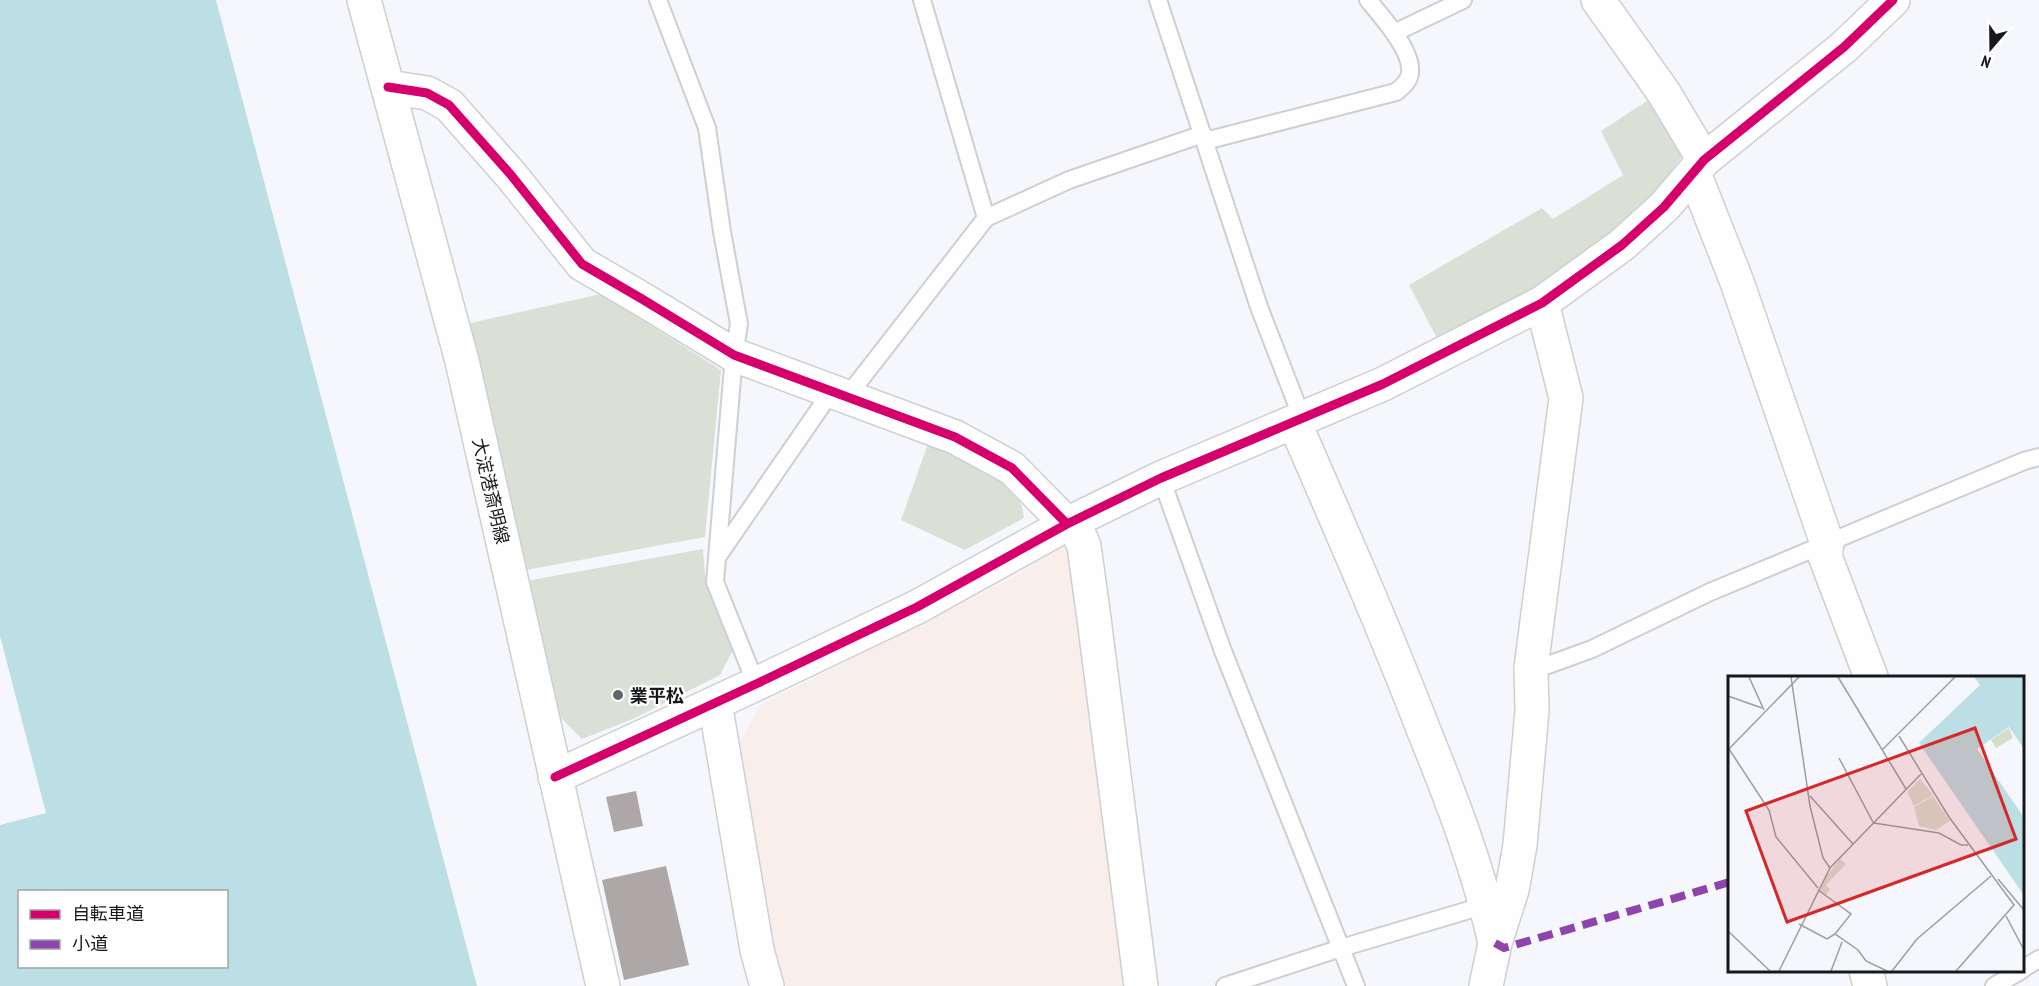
<svg xmlns="http://www.w3.org/2000/svg" width="2039" height="986" font-family="'PT Sans Narrow','Noto Sans JP',sans-serif">
<rect width="100%" height="100%" fill="#f6f7fc"/>
<path fill="#faeeea" d="M1068,540L1074,548L1124,986H786L757,885L739,744L760,705L1012,578Z"/>
<path fill="#dae0d6" d="M1653,97L1686,151L1660,186L1630,220L1533,291L1439,342L1409,285L1542,208L1553,219L1623,175L1601,131Z
M601,294L721,370L705,537L526,570L466,324Z
M929,441L971,458L1014,489L1022,506L1024,518L965,550L901,520Z
M703,549L706,586L733,650L720,675L635,718L582,739L558,715L526,581Z"/>
<path fill="#bbdfe4" fill-rule="evenodd" d="M0,0H216L477,986H0V825L46,813L0,636ZM20,892H226V966H20Z"/>
<path fill="#aea7a7" d="M636,791L643,826L614,832L606,797Z
M666,866L689,965L624,980L602,880Z"/>
<g fill="none" stroke-linecap="round" stroke-linejoin="round">
<defs>
<path id="service" d="M658,0L707,128L722,232L739,324L734,355L715,582L756,684
M1158,0L1259,307L1297,405V421
M1394,33L1463,0
M1205,141L1396,92C1402,87 1409,82 1410,73C1413,51 1382,17 1368,0
M986,218L1069,180L1203,134
M846,398L986,218L922,0
M1161,478L1223,651L1356,986
M718,556L831,392
M1531,668L1548,665L1592,649L1710,592L2024,461L2039,457
M2022,969L2039,959
M1225,986L1341,948L1486,905
M1994,986L2022,970"/>
<path id="minor" d="M1598,0L1664,93L1704,160
M388,87L427,93L449,105L511,175L582,264L642,299L734,355L955,437L1012,468L1067,524
M1694,173L1737,282L1827,543L1825,556L1871,677
M1297,421L1299,433C1342,532 1385,630 1424,731C1452,800 1479,870 1495,943
M1073,521L1084,546L1093,611L1141,986
M715,703L757,950L767,986
M555,777L756,684L917,607L1067,524L1161,478L1383,384L1542,303L1622,245L1664,207L1704,160L1844,47L1893,0
M1866,970L1870,986
M1486,986L1495,943L1512,890L1520,845L1532,711L1531,668L1566,398L1542,303"/>
<path id="secondary" d="M364,0L462,361L603,986"/>
</defs>
<use href="#service" stroke="#cecfd3" stroke-width="20"/>
<use href="#minor" stroke="#cecfd3" stroke-width="36"/>
<use href="#secondary" stroke="#cecfd3" stroke-width="36"/>
<use href="#service" stroke="#fefeff" stroke-width="16"/>
<use href="#minor" stroke="#fefeff" stroke-width="33"/>
<use href="#secondary" stroke="#fefeff" stroke-width="33"/>
<path stroke="#8e44ad" stroke-width="8" stroke-dasharray="15 8" stroke-linecap="butt" d="M1495,943L1504,948L1730,882"/>
<defs>
<path id="cycleway" d="M388,87L427,93L449,105L511,175L582,264L642,299L734,355L955,437L1012,468L1067,524
M555,777L756,684L917,607L1067,524L1161,478L1383,384L1542,303L1622,245L1664,207L1704,160L1844,47L1893,0"/>
</defs>
<use href="#cycleway" stroke="#fff" stroke-width="13"/>
<use href="#cycleway" stroke="#d6006c" stroke-width="9"/>
</g>
<circle fill="#65666a" stroke="#fff" stroke-width="2" cx="618" cy="695" r="6"/>
<g text-anchor="middle" dominant-baseline="central" stroke-width="4.5" stroke-linejoin="round" paint-order="stroke">
<g font-size="18" fill="#17181c" stroke="#fff">
<text transform="translate(491 491) rotate(77)">大淀港斎明線</text>
</g>
<g font-size="18" font-weight="bold" fill="#17181c" stroke="#fff" text-anchor="start">
<text x="630" y="695">業平松</text>
</g>
</g>
<g transform="translate(1728 676)">
<rect width="296" height="296" fill="#f6f7fc"/>
<path d="M192,103L205,119L186,130L179,116ZM205,120L222,145L208,154L191,150L186,131ZM112,183L118,188L98,209L102,213L98,219L92,215L96,204Z" fill="#dae0d6"/>
<path d="M281,52L285,62L268,72L263,64Z" fill="#d3ddca"/>
<path d="M246,1H295V71L281,51L249,73L295,140V218L191,67L252,9Z" fill="#bbdfe4"/>
<path fill="none" stroke="#9d9ea2" stroke-width="1.5" d="M21,1L36,34M63,1L82,130L95,182L102,192M110,1L178,113M0,20L34,32M171,60L221,141L286,229L228,295M1,73L41,134L48,161L90,212M0,74L71,1M154,74L227,1M111,82L146,148M82,120L125,168M146,147L211,157L233,169H240M270,203L296,234M90,214L123,238L107,258M278,240L296,274M71,248L99,263L107,258L130,274L138,285L159,295M0,255L42,295M51,295L102,192L193,98M103,295L114,266M164,295L189,263L263,200"/>
<path fill="#d62828" fill-opacity="0.15" stroke="#d62828" stroke-width="3" d="M247,52L288,163L59,246L18,135Z"/>
<rect width="296" height="296" fill="none" stroke="#17181c" stroke-width="3"/>
</g>
<rect x="18" y="890" width="210" height="78" fill="#ffffff" stroke="#a2a3a4" stroke-width="1.5"/>
<rect x="30" y="910" width="30" height="9" fill="#d6006c" stroke="#a2a3a4" stroke-width="1.5"/>
<text x="72" y="920" font-size="18" fill="#17181c">自転車道</text>
<rect x="30" y="940" width="30" height="9" fill="#8e44ad" stroke="#a2a3a4" stroke-width="1.5"/>
<text x="72" y="950" font-size="18" fill="#17181c">小道</text>
<g transform="translate(1991 48) rotate(200)" stroke="#ffffff" stroke-width="4.5" paint-order="stroke">
<path d="M0-4.5L10 22L0 15L-10 22Z" fill="#17181c"/>
<text y="-9" font-size="16" font-weight="bold" text-anchor="middle" fill="#17181c">N</text>
</g>
</svg>
